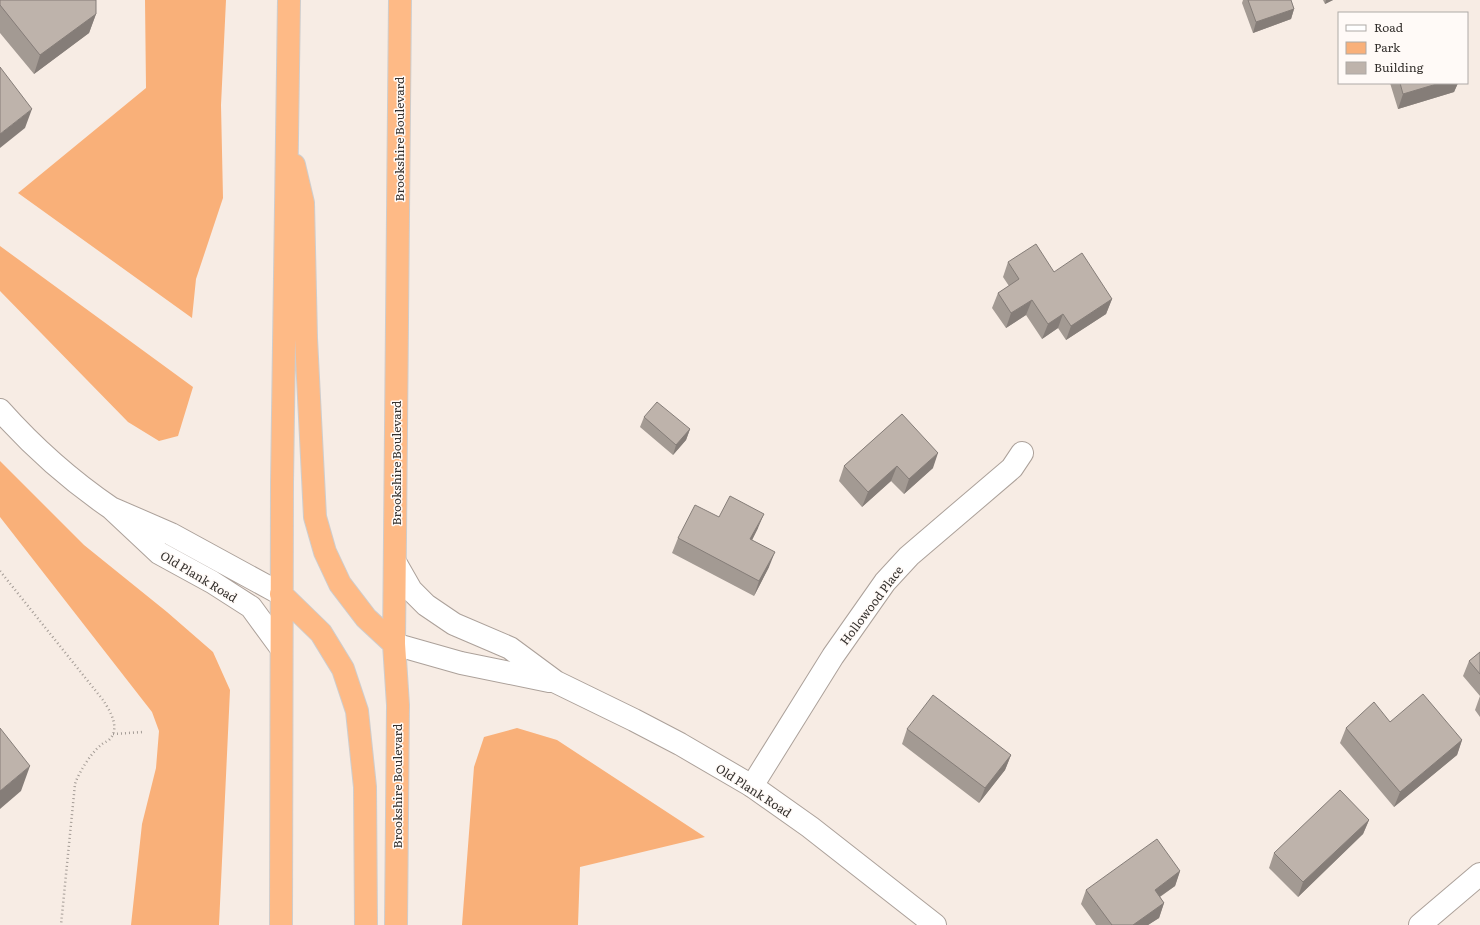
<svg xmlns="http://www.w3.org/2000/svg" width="1480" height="925" font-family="Literata,serif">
<rect width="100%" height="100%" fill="#f7ece4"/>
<path fill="#f9b079" d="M145,0H226L221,105L223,198L196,279L192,318L18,193L146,88Z
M0,246L193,387L178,436L159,441L128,422L0,291Z
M0,461L84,545L167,612L213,652L230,690L219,925H131L142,824L156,768L159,731L152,712L0,517Z
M517,728L557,740L705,837L580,867L578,925H462L474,767L484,737Z"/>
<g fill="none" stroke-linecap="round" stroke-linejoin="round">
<defs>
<path id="minor" d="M752,786L833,656L885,582L909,556L1012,468L1022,453
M1420,925L1480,874"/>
<path id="tertiary" d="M0,410C33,447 70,480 111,508
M395,562L411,590L426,605L454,624L510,648L556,682L634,720L680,744L752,786L810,827L935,925
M394,644L461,663L549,681
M281,648L251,607L212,582L159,553L111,508L171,534L281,594"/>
<path id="trunk" d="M294,165L303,203L306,338L315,517L325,552L340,584L366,618L394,644
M281,594L321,633L343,669L357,711L365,787L366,925
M281,925L282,483L289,0
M396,925L398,705L394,644L400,0"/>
</defs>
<use href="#minor" stroke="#aca19a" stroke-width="24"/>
<use href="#tertiary" stroke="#aca19a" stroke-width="24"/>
<use href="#trunk" stroke="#cecdcd" stroke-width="24"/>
<path stroke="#a49c96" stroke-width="2.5" stroke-dasharray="1 3" stroke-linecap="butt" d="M0,571L103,700C110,711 121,728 109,740C106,742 103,743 101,745C91,753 79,772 75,784L61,925
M113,734L143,732"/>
<use href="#minor" stroke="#fff" stroke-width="22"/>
<use href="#tertiary" stroke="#fff" stroke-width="22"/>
<use href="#trunk" stroke="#feba86" stroke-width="22"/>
</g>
<path fill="#a39a93" d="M0,0L96,14L89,33L34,74L0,33Z
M1243,0H1291L1294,9L1291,19L1253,33L1242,3Z
M1323,0H1333L1325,4Z
M1390,83H1458L1454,92L1398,109Z
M1008,262L1054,272L1112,299L1106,314L1066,340L1058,328L1042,339L1026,315L1006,328L992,308L998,293L1009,286L1003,277Z
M902,414L933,468L904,494L891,481L862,507L839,481L844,466Z
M644,417L690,429L686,440L673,455L640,427Z
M719,517L758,528L752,540L769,567L754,596L672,553L678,538Z
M1480,652V696L1463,676L1469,661Z
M1480,696V717L1475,710Z
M1390,722L1462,740L1457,755L1394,807L1340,743L1346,728Z
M907,729L1011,755L1005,770L979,803L902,744Z
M1369,820L1363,834L1298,897L1269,868L1274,853Z
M1180,871L1175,886L1160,897L1164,903L1159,918L1148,925H1096L1081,904L1086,890Z"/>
<path fill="#857d78" d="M1326,0H1333L1325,4Z
M1294,9L1291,19L1253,33L1256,22Z
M96,14L89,33L34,74L40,55Z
M1440,83H1458L1454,92L1398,109L1403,94Z
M32,109L25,128L0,148V134Z
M1112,299L1106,314L1066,340L1071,326Z
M1032,300L1026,315L1006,328L1011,313Z
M1063,314L1058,328L1042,339L1048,324Z
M690,429L686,440L673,455L676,445Z
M938,453L933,468L904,494L909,479Z
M897,466L891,481L862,507L868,492Z
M764,514L758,528L745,554L750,539Z
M775,552L769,567L754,596L759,581Z
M1462,740L1457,755L1394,807L1400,792Z
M1011,755L1005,770L979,803L985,788Z
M30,766L21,791L0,809V791Z
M1369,820L1363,834L1298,897L1303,882Z
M1180,871L1175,886L1149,904L1155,890Z
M1164,903L1159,918L1148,925H1133Z"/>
<path fill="#beb3ab" stroke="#857d78" d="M0,0H96V14L40,55L0,5Z
M1248,0H1291L1294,9L1256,22Z
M0,67L32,109L0,134Z
M1400,83H1440L1403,94Z
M1036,244L1054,272L1082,253L1112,299L1071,326L1063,314L1048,324L1032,300L1011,313L998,293L1019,279L1008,262Z
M657,402L690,429L676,445L644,417Z
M902,414L938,453L909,479L897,466L868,492L844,466Z
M730,496L764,514L750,539L775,552L759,581L678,538L695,505L719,517Z
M1480,652V674L1469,661Z
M1423,694L1462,740L1400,792L1346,728L1374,702L1390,722Z
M933,695L1011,755L985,788L907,729Z
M0,728L30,766L0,791Z
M1340,790L1369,820L1303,882L1274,853Z
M1157,839L1180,871L1155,890L1164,903L1133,925H1112L1086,890Z"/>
<g text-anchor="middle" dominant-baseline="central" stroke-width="3" stroke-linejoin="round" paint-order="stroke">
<g font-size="12" fill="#34302d" stroke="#fffaf7">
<text transform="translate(399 139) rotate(-90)">Brookshire Boulevard</text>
<text transform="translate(396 463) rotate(-90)">Brookshire Boulevard</text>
<text transform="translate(199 576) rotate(31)">Old Plank Road</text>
<text transform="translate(871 605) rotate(-53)">Hollowood Place</text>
<text transform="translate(397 786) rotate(-90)">Brookshire Boulevard</text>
<text transform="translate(754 790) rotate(33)">Old Plank Road</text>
</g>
</g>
<rect x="1338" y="12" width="130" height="72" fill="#fffaf7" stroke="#aea9a6"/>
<rect x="1346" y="25" width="20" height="6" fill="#ffffff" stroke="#aea9a6"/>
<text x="1374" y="32" font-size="12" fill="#34302d">Road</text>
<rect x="1346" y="42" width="20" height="12" fill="#f9b079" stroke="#aea9a6"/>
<text x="1374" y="52" font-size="12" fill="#34302d">Park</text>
<rect x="1346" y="62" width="20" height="12" fill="#beb3ab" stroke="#aea9a6"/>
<text x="1374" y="72" font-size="12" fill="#34302d">Building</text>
</svg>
